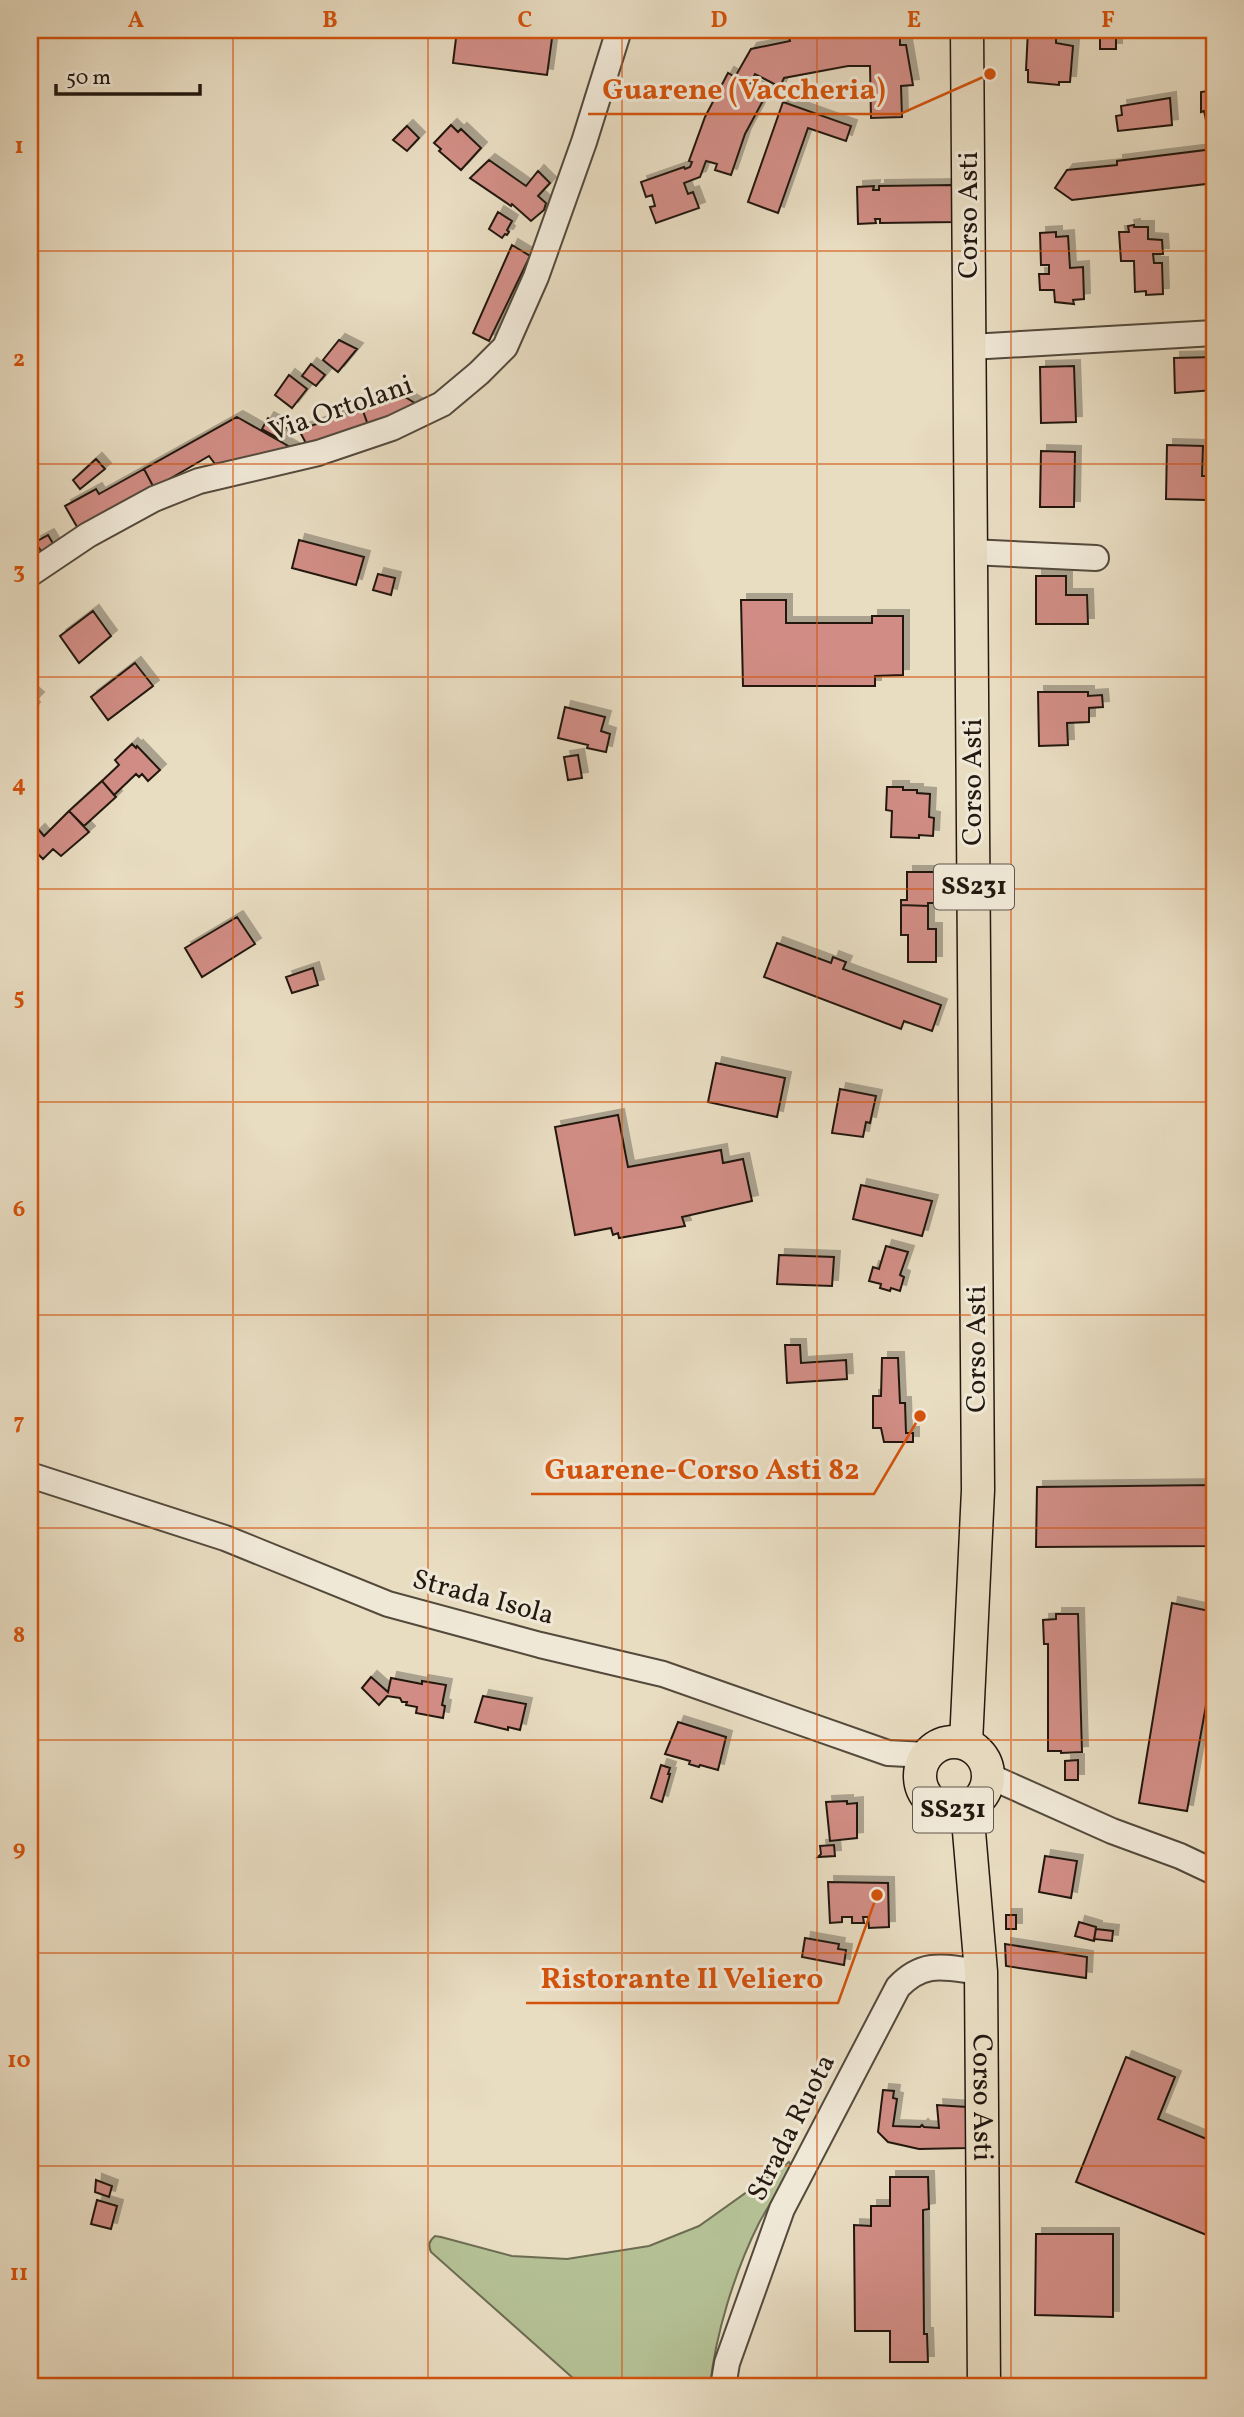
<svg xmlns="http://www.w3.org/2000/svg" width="1244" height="2417" font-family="Vollkorn,serif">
<defs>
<filter id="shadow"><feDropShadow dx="6" dy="-6" stdDeviation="0" flood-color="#0004"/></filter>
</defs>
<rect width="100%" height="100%" fill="#e8dcc1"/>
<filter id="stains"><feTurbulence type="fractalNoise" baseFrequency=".00286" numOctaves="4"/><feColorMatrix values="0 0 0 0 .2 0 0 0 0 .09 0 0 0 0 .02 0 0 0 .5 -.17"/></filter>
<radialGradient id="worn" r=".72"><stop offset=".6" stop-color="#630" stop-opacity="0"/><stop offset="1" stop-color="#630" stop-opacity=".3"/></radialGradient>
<path fill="#b4c094" stroke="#6c6c52" stroke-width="2" d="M789,2162L792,2167L790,2173C780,2189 768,2206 759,2223C735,2271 715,2335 710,2387H583L431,2252C428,2245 429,2241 435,2236L441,2237L512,2256L567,2259L649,2246L699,2226Z"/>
<path fill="#d18d85" stroke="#231910" stroke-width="2" filter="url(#shadow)" d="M457,30L553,31L547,75L453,63Z
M803,30H836L837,33L852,30H900V45H906L913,85L901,86L902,117L871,118L870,66H848L784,78L780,87L755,74L750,84L767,93L745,134L731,175L715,170L717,164L706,161L700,177L684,183L688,194L693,192L699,208L656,223L650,207L655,206L652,195L646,197L641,182L684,167L685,169L690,167L692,162L689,161L705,117L728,73L735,77L751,49L790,41L788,33Z
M1028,30H1056V43L1073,46L1070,82H1059V85L1028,82V70H1026Z
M1100,30H1116V49H1100Z
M1214,90V119L1206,120L1204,111L1201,112V92Z
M1170,98L1172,125L1118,131L1116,116L1122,115L1121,106Z
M783,102L851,126L846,141L808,128L778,213L748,202Z
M451,125L458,132L461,129L481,148L461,170L439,151L441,149L434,143Z
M407,126L419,138L407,151L393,140Z
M1214,149V183L1072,200L1055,188L1067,170L1117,165V161Z
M489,160L526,186L538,171L550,183L538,196L546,203L544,210L531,221L512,204L511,206L470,178Z
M952,185L955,222L880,223V219H875L876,223L858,224L857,187L874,186L873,190H879V186Z
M498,212L512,221L507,230L509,232L507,235L505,234L502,238L489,229Z
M1134,225V227H1148V239L1162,240L1163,254H1153L1154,263H1162L1163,294L1146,295V291L1135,292L1134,261H1121L1119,232H1129L1128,226Z
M1056,232V237L1068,236L1070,268L1083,267L1084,299L1073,300L1074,304L1055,302L1054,290H1040L1039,274H1049V265H1041L1040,233Z
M512,245L530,256L489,341L473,333Z
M339,340L357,349L338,372L323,360Z
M1214,357V390L1175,393L1174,358Z
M311,364L325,375L316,386L302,376Z
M1074,366L1076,422L1041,423L1040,367Z
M289,375L307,389L292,408L275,395Z
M400,391L402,395L418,405L369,428L362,408Z
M362,408L369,428L309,449L299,430Z
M237,417L297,451L215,464L209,456L154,488L144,469Z
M268,418L286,428L280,439L262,429Z
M1167,445L1203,446L1202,476H1214V511H1206V500L1166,499Z
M1041,451L1075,452L1074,507H1040Z
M96,459L105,469L80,489L73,480Z
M144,469L154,488L80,532L65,506L96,489L99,494Z
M48,535L55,547L43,554L35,542Z
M299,540L364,557L356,585L292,568Z
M378,574L395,578L391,595L373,590Z
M1036,576H1066V595H1087L1088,624H1036Z
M741,600H786V623H872V616H903V675L875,676V686H743Z
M93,611L111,636L79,663L60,636Z
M135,663L153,686L108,720L91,697Z
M30,691L38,698L31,705L34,708L30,714Z
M1038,692H1088V696L1102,695L1103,707L1089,708V722L1067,723L1068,745L1039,746Z
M565,707L605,717L601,731L610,734L606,752L587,748L588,745L558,738Z
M132,744L136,748L137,746L160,770L148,781L142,774L139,777L136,774L114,795L102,781L119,765L115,760Z
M578,755L582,778L568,780L564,757Z
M102,781L116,797L84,826L69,811Z
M887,787H903V790H917V793L930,794L929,817L934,818L933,836L919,835V838L891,837L892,811L886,810Z
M69,811L89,832L61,856L53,849L43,859L30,846V839L39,830L44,836Z
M907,872H936V903H928V906L901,905V900H907Z
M901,905L928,906V929H936V962H908V935H901Z
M237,917L255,944L202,977L185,948Z
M777,943L831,963L833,957L846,962L843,969L941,1005L932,1031L904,1021L901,1029L764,977Z
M313,968L318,985L292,993L286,977Z
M716,1063L785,1078L777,1117L708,1102Z
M840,1089L876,1096L870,1123L866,1122L863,1137L832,1133Z
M618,1115L628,1167L721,1150L723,1163L743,1159L752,1201L682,1217L685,1226L619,1238L618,1233L613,1235L611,1228L575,1235L555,1127Z
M861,1185L932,1201L922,1236L853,1219Z
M886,1246L908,1252L900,1275L904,1277L900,1291L891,1288L890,1291L880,1288L881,1284L869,1281L873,1267L879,1269Z
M779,1255L834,1257L832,1286L777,1284Z
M785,1345H800L801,1363L846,1360L847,1379L787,1383Z
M882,1358H898L900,1403H905L906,1433H913V1442H884L881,1428H873V1396H881Z
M1214,1485V1546L1036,1547L1037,1487Z
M1172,1603L1214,1612V1661L1187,1811L1139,1803Z
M1056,1614H1078L1082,1752L1061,1753V1751H1048V1644H1044L1043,1620L1056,1619Z
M371,1677L388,1692L391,1678L422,1684V1681L446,1685L442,1705L445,1706L443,1718L416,1713L417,1707L406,1705L407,1702H402L400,1698L387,1696L379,1705L362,1688Z
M483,1696L526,1704L520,1730L508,1727V1730L475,1722Z
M678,1722L726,1737L718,1770L700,1765L699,1767L689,1764L690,1761L665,1754Z
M1078,1760V1780H1065V1761Z
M661,1765L670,1768L668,1774H670L662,1802L651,1798Z
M847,1801V1804L857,1803V1838L830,1841L826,1802Z
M834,1845L835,1856L818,1857L821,1854L820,1846Z
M1045,1856L1077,1861L1071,1898L1039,1892Z
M828,1882L888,1883L889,1927L869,1928L868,1917H863L864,1923H852V1917H842V1922L830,1923Z
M1006,1915H1016V1929H1006Z
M1079,1922L1096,1927L1094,1941L1075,1936Z
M1096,1929L1113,1931L1112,1941L1094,1939Z
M805,1938L839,1944L838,1949L846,1950L844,1965L802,1957Z
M1005,1944L1087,1957L1086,1978L1006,1966Z
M1126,2057L1175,2077L1158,2119L1214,2142V2238L1076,2182Z
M883,2090L894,2091L893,2098L897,2099L893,2126L920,2127L922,2125L924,2127L939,2128L937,2105L967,2107V2148L919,2149L888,2142L878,2132Z
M890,2177H928L929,2209L923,2210L924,2334H927L928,2362H890V2331H855L854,2225L871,2226V2206H890Z
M96,2180L112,2186L109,2197L95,2192Z
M97,2200L117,2206L111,2229L91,2224Z
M1036,2234H1113V2317L1035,2315Z"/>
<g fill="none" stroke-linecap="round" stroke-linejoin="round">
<defs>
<path id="minor" d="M970,347L1214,333
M971,552L1096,558
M30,574L88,535L154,499L199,481L318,453L392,428L442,404L479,373L505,347L536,277L584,142L619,30
M30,1475L225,1538L388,1604L540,1645L663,1674L888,1753L927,1755
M989,1776L1112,1831L1180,1856L1214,1872
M723,2387L727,2363L782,2209L898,1987C925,1959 946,1968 981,1972"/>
<g id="major">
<circle cx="954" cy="1776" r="34"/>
<path d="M966,1743L978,1490L967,30"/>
<path id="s1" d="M967,1808L981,1972L984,2387"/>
</g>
</defs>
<use href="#minor" stroke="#544a3c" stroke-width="28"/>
<use href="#major" stroke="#231910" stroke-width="35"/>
<use href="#minor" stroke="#f0e8d7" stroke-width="24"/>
<use href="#major" stroke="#e8dcc1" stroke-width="32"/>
</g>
<path fill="none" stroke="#d4530c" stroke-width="2" stroke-opacity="0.55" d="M233,30V2387M428,30V2387M622,30V2387M817,30V2387M1011,30V2387M30,251H1214M30,464H1214M30,677H1214M30,889H1214M30,1102H1214M30,1315H1214M30,1528H1214M30,1740H1214M30,1953H1214M30,2166H1214"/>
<g text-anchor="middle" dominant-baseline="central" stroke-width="6" stroke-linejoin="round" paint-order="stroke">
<g fill="#f0e8d7" stroke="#60574c" stroke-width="2">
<rect x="934" y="864.5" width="80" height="45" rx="5"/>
<rect x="913" y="1787.5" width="80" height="45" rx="5"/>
</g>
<g font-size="26" font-weight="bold" fill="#231910">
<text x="974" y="887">SS231</text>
<text x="953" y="1810">SS231</text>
</g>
<g font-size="28" fill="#231910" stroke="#f0e8d7">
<text transform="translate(969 215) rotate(-90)">Corso Asti</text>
<text transform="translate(341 409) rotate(-19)">Via Ortolani</text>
<text transform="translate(973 782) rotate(-90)">Corso Asti</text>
<text transform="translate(977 1349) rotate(-90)">Corso Asti</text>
<text transform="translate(483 1598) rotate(15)">Strada Isola</text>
<text stroke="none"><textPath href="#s1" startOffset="290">Corso Asti</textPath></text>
<text transform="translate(792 2128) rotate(-63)">Strada Ruota</text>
</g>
</g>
<path fill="none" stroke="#d4530c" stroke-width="2.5" d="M990 74L900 114H588M920 1416L874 1494H531M877 1895L838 2003H526"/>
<g fill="#d4530c" stroke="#f0e8d7" stroke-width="2.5">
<circle cx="990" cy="74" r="7"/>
<circle cx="920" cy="1416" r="7"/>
<circle cx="877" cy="1895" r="7"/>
</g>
<g font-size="30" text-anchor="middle" font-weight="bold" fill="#d4530c" stroke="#f0e8d7" stroke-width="6" stroke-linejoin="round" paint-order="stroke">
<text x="744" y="99">Guarene (Vaccheria)</text>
<text x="702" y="1479">Guarene-Corso Asti 82</text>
<text x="682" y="1988">Ristorante Il Veliero</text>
</g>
<rect width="1244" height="2417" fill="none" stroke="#e8dcc1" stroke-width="77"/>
<path d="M56 84v10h144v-10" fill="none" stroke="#231910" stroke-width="3.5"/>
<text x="66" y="84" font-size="21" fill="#231910" stroke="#f0e8d7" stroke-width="5" paint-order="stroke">50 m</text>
<rect x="38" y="38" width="1168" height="2340" fill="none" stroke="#d4530c" stroke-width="2.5"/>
<g font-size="23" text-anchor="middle" font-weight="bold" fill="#d4530c">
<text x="136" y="27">A</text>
<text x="330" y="27">B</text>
<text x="525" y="27">C</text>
<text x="719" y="27">D</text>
<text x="914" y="27">E</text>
<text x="1108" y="27">F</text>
<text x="19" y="153">1</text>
<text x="19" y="366">2</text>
<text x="19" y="578">3</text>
<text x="19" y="791">4</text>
<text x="19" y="1004">5</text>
<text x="19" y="1216">6</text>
<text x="19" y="1429">7</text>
<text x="19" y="1642">8</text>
<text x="19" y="1855">9</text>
<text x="19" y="2067">10</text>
<text x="19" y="2280">11</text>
</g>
<rect width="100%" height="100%" filter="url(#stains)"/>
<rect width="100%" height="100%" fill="url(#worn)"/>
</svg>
